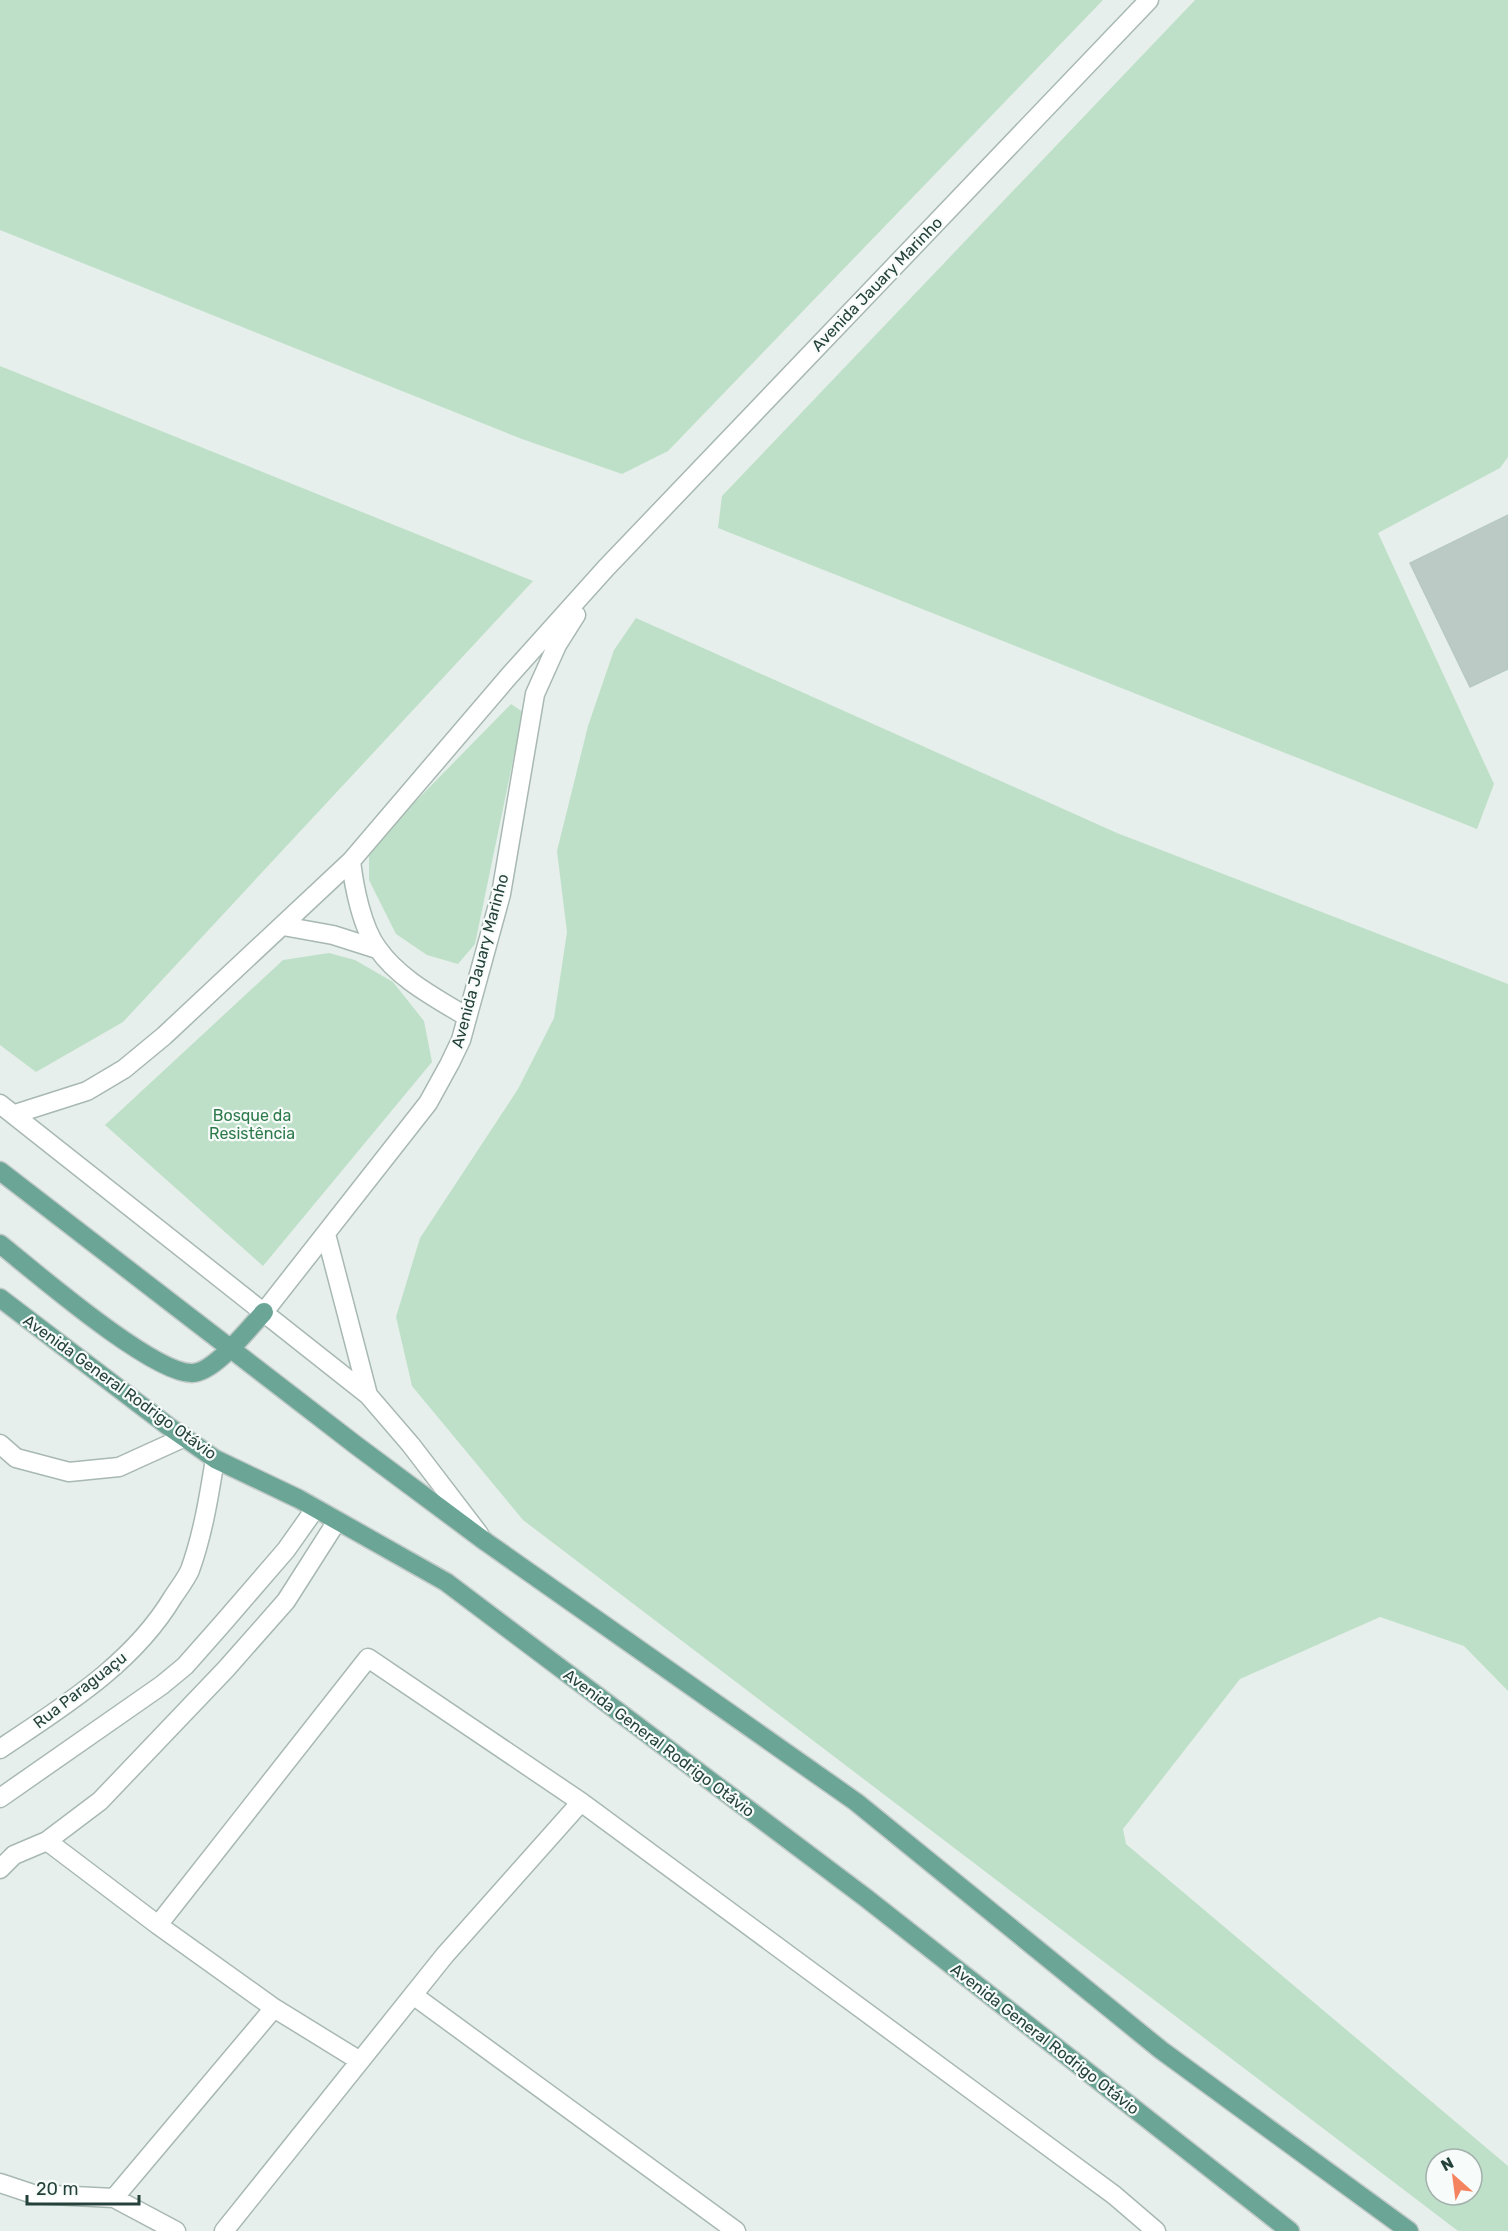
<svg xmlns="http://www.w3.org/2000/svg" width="1508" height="2231" font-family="Rubik,sans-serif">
<rect width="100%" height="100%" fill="#e6efeb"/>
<path fill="#bfe0c8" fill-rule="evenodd" d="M0,0H1103L668,451L622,474L522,439L0,230Z
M1195,0H1508V457L1500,468L1378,533L1494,784L1477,829L718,528L722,496Z
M0,366L533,581L123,1022L36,1072L0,1045Z
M636,618L1117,833L1508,984V1691L1464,1646L1380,1617L1240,1679L1123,1829L1126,1844L1508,2166V2231H1458L523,1520L412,1386L396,1317L420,1238L518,1089L554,1018L567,932L557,851L588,726L614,650ZM1436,2159H1472V2195H1436Z
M511,704L523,712L475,944L458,964L427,955L396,934L369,880V849Z
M329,953L355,960L393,982L424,1021L432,1062L263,1266L105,1125L283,960Z"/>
<path fill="#bbcac4" stroke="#b8c9c2" stroke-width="1.5" d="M1508,515V669L1470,687L1410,563Z"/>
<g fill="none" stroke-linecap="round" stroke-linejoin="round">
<defs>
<path id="minor" d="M351,861C354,887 362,928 378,949C399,979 436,998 467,1017
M283,926L333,935L377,949
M0,1104L368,1395L411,1445L479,1534
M15,1114L87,1091L124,1069L164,1036L351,861L509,676L606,568L1149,0
M326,1234L368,1395
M264,1312L428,1103L450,1063L461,1040L501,894L535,694L557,645L576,615
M0,1444L16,1458L69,1472L119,1467L185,1437
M0,1749C64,1706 133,1664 173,1597C179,1588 186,1579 190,1570C203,1534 209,1496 215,1459
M0,1798L162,1685L185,1666L223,1623L286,1550L315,1509
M581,1802L1114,2195L1156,2231
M47,1841L158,1925L274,2008L114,2198L176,2231
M0,1869L14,1855L47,1841L100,1801L226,1669L286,1601L337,1521
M158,1925L368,1658L581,1802L445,1955L224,2231
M413,1995L736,2231
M274,2008L360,2061
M0,2183L33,2194L114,2198"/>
<path id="major" d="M0,1171L357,1446L486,1542L856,1802L1161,2050L1409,2231
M0,1244C35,1272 153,1374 192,1373C214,1373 249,1328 264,1312
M0,1298L168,1426L215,1459L299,1499L446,1582L866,1898L1290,2231"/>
</defs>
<use href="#minor" stroke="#a8b8b2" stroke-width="21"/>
<use href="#major" stroke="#c2cac8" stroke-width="21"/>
<use href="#minor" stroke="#fff" stroke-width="18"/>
<use href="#major" stroke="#6aa596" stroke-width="18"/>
</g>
<g text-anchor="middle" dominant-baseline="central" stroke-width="4.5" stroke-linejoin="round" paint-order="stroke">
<g font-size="16" fill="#24423a" stroke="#f7fbf9">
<text transform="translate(877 284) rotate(-46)">Avenida Jauary Marinho</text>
<text transform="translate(480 961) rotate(-75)">Avenida Jauary Marinho</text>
<text transform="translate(120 1387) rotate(36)">Avenida General Rodrigo Otávio</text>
<text transform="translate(80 1690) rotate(-38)">Rua Paraguaçu</text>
<text transform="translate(659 1743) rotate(37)">Avenida General Rodrigo Otávio</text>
<text transform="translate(1045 2039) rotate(38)">Avenida General Rodrigo Otávio</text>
</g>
<g font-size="16" fill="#2d7a4b" stroke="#f7fbf9">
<text x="252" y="1115">Bosque da<tspan x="252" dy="18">Resistência</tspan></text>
</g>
</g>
<g transform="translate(1454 2177) rotate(332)"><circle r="28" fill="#f7fbf9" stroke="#a3b1ad" stroke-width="1.5"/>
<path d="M0-4.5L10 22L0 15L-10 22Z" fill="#f4845f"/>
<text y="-9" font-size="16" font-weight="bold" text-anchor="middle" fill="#24423a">N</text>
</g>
<path d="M27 2195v9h112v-9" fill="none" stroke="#24423a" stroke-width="3"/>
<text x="36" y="2195" font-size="18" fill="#24423a" stroke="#f7fbf9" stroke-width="4.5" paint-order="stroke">20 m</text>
</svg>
